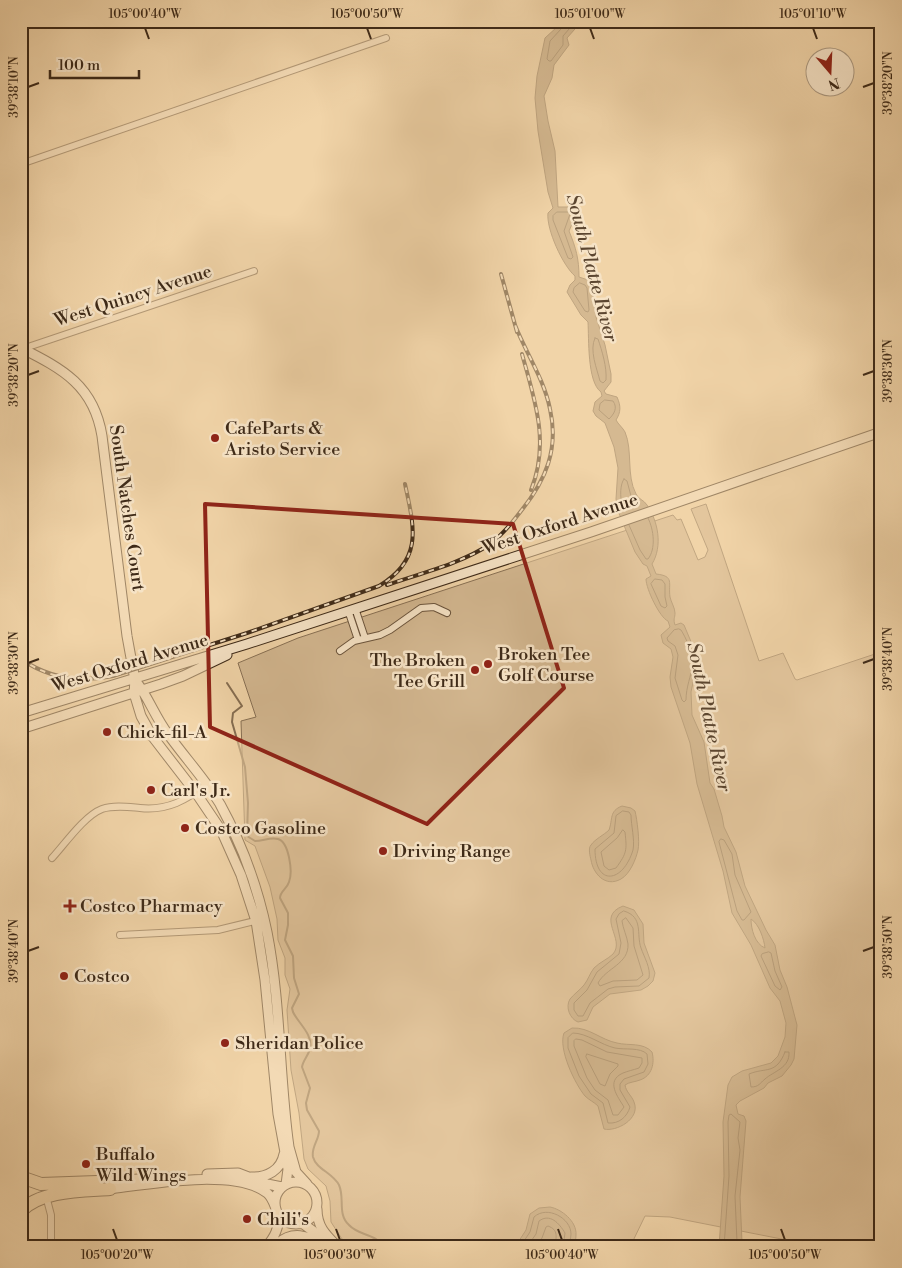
<svg xmlns="http://www.w3.org/2000/svg" width="902" height="1268" font-family="'Libre Bodoni',serif">
<rect width="100%" height="100%" fill="#f1d4a8"/>
<filter id="stains"><feTurbulence type="fractalNoise" baseFrequency=".004" numOctaves="4"/><feColorMatrix values="0 0 0 0 .2 0 0 0 0 .09 0 0 0 0 .02 0 0 0 .5 -.17"/></filter>
<radialGradient id="worn" r=".72"><stop offset=".6" stop-color="#630" stop-opacity="0"/><stop offset="1" stop-color="#630" stop-opacity=".3"/></radialGradient>
<path fill="#d3b790" stroke="#887054" d="M706,504L759,661L783,653L795,679L797,680L881,652V1247H822L670,1217L645,1216L630,1247H355L342,1239L331,1222L330,1201L326,1186L308,1169L304,1159L299,1113L291,1070L287,1010L290,989L285,975V958L278,940L277,919L270,887L255,846L245,840L241,721L256,717L238,663L298,638L673,515L677,520L681,519L698,560L705,557L708,550L691,509Z"/>
<path fill="#b49a77" stroke="#856d51" fill-rule="evenodd" d="M557,21H582L567,38L569,45L554,65L552,78L544,96L548,121L555,151L558,207H573L576,215L569,231C576,248 579,259 579,277L588,280L592,286L596,317L605,345L611,374V382L604,391L606,394L617,397C621,406 621,412 616,420C618,424 623,428 625,432C633,451 626,475 636,494C638,499 644,500 647,505C658,521 663,546 652,564L656,574C675,576 668,583 670,597C671,602 675,608 675,613C675,618 673,619 675,625L681,623L684,625L700,663L695,673L691,692L692,715L704,742L710,783L714,789L722,816L724,827L736,852L745,886L766,930L775,945L780,970L787,987L797,1025L794,1059L791,1065L782,1076L768,1083L764,1088L740,1101L736,1105L738,1114L744,1116L746,1121L740,1197L742,1242L762,1247H719L724,1176L723,1122L728,1085L732,1077L742,1071L771,1063L778,1056L785,1037L786,1023L780,1001L770,988L751,945L732,913L723,871L697,784L690,743L671,687L670,677L673,657L671,649L663,643L661,635L670,627L668,621C660,618 646,589 646,579L651,576L647,566L643,564L635,552L618,511L616,499L618,468L614,447L605,423L596,416L593,411L595,402L602,396L601,392C587,382 589,338 588,322L581,315L567,292L570,285L575,280V276C563,266 546,229 548,213L553,208L548,192L538,131L535,98L537,76L545,38L557,27ZM751,919C759,924 764,939 765,948C755,944 751,929 751,919Z
M622,806L631,808L635,811C637,819 640,842 638,850C636,859 630,874 621,879C605,888 593,873 591,860C590,856 588,848 591,845C595,839 604,835 609,830C613,819 609,811 622,806Z
M623,906L634,910L643,924L644,943L655,973L653,981L648,986L641,990L610,994L593,1007L587,1020L578,1022C570,1019 565,1007 570,999C574,994 580,990 584,985C588,980 590,973 594,968C600,962 608,959 613,954C626,939 595,917 623,906Z
M572,1028C589,1027 601,1040 617,1043C629,1046 643,1042 652,1052C655,1063 652,1076 640,1080C635,1082 629,1082 625,1085C626,1092 632,1096 634,1102C641,1119 616,1132 604,1129L598,1106C594,1102 589,1100 585,1096C575,1084 558,1049 564,1033Z
M550,1207C561,1209 577,1221 576,1235C576,1239 575,1243 574,1247H515L526,1230L530,1214L539,1208Z"/>
<g fill="none" stroke-linecap="round" stroke-linejoin="round">
<path stroke="#796248" stroke-width="1" d="M562,21L561,29L550,41L547,59L549,61H551L563,45V36L576,21
M557,212H568L570,214L564,231L573,257L571,259L568,258L553,220V216Z
M580,283L585,285L587,288L589,310L588,312L585,311L573,292L574,288Z
M595,338L598,339C602,351 607,367 606,380L603,383L600,381C597,369 589,350 595,338Z
M605,400L613,401C618,408 614,414 609,419L599,410L600,404Z
M624,479L627,481L631,496L624,505L622,504C620,497 620,484 624,479Z
M629,525L640,550L646,559H648C656,549 654,530 648,518
M655,579L662,580L665,584V597L667,606L665,608L661,606L651,584Z
M679,629L681,630C685,636 695,657 693,664C691,676 686,687 686,700L684,702L682,700L675,678L678,655L675,646L668,641L667,638L674,630Z
M623,811L629,812L631,815C631,825 635,840 633,850C623,883 595,887 595,849L614,833L616,816Z
M623,830L625,832C627,850 627,853 616,868L609,870L604,866L601,852L617,838Z
M721,839L724,840L732,854L735,875L751,912L744,920H742L737,911L719,842Z
M624,911C644,917 636,934 641,948C644,957 651,968 649,978L639,986L615,987L608,989L590,1003L583,1016H578L574,1010V1003L587,990L597,972L619,954L621,943L616,919L619,914Z
M626,918L633,928L634,946L643,975L637,980L613,981L600,986L598,983C606,968 629,964 628,944C627,936 623,929 622,921Z
M769,952L771,953L775,971L782,987L780,990L775,986L761,956L762,954Z
M573,1033C587,1033 601,1045 615,1048C625,1050 640,1047 647,1054L648,1064L644,1072L624,1079L620,1084V1090L630,1107C627,1117 619,1124 608,1123L603,1103L591,1094L579,1076L568,1048V1038Z
M576,1039L582,1040L607,1052L642,1058V1063L639,1068C633,1070 628,1071 623,1073C605,1081 618,1097 624,1107L618,1115H613L608,1100L595,1090L587,1078L574,1046V1041Z
M785,1052H789C790,1068 774,1071 765,1079C760,1083 759,1087 751,1087L749,1074C766,1067 776,1075 785,1052Z
M587,1054L618,1064V1066L610,1074L605,1086L600,1084L586,1057Z
M520,1247L530,1232L534,1217C547,1205 571,1218 571,1234C571,1238 569,1243 569,1247
M527,1247L536,1234L539,1221C550,1213 559,1223 565,1233L563,1247
M536,1247L542,1238L546,1227L548,1226C559,1230 556,1237 555,1247
M724,1247L729,1176L728,1122L729,1115L731,1114L740,1122L738,1138L740,1150L735,1196L737,1242L740,1247"/>
<path stroke="#856d51" stroke-width="2" d="M227,683L242,706L233,713L232,722L245,767L248,803L247,836L255,841C263,841 270,837 278,839C289,842 293,872 289,882C287,889 280,891 280,898L288,913V925L285,940L293,956L294,978L299,994L292,1008L293,1012C298,1023 313,1034 310,1048C309,1055 303,1060 302,1067L310,1088L306,1103L307,1110L319,1131C319,1140 311,1147 313,1157C316,1169 333,1173 339,1185C345,1198 337,1214 349,1225C359,1236 375,1233 384,1247"/>
<defs>
<path id="street" d="M21,164L386,38
M22,349L254,271
M355,608L365,638
M348,610L358,640
M340,651L354,641L380,635L390,630L421,608L434,607L447,613
M52,858C65,844 84,816 102,809C114,805 128,807 140,808C167,811 187,800 207,784
M120,935L218,930L259,920
M46,1196L51,1215V1247"/>
<path id="secondary" d="M21,348C63,369 94,386 102,436L127,636L135,680L134,693L141,716L152,736L196,793L221,830L241,875L256,921L265,980L278,1114L288,1169L286,1184
M135,680C148,696 155,717 168,734C185,758 205,779 220,804C242,844 258,888 267,932C281,1003 279,1076 289,1147L296,1172L307,1184
M21,713L247,644L591,532L881,432
M21,729L161,684L183,676L227,655
M207,1174L238,1173L267,1184L282,1187
M251,1177C267,1178 281,1170 284,1154
M110,1181L167,1177
M275 1203a21 21 0 1 1 42 0a21 21 0 1 1-42 0Z
M110,1189C149,1184 235,1168 267,1193C271,1196 273,1201 275,1206
M317,1209C317,1227 326,1235 338,1247
M302,1223L313,1231L324,1243
M277,1244C292,1231 308,1234 322,1247
M266,1247C275,1237 279,1228 279,1215"/>
<path id="highway" d="M21,1177L41,1184L97,1182
M21,1211C41,1190 83,1191 110,1189"/>
</defs>
<use href="#street" stroke="#6b543c" stroke-width="8"/>
<use href="#secondary" stroke="#3e2a18" stroke-width="11"/>
<use href="#highway" stroke="#3e2a18" stroke-width="14"/>
<use href="#street" stroke="#f6e3c6" stroke-width="6"/>
<use href="#secondary" stroke="#f6e3c6" stroke-width="9"/>
<use href="#highway" stroke="#f1d4a8" stroke-width="12"/>
<defs>
<path id="rail" d="M501,274L517,332
M522,354C535,401 550,443 531,490
M387,585C418,574 463,563 490,544C502,535 512,523 521,511C546,480 559,449 550,409C544,379 526,353 515,325
M21,659C50,679 80,683 113,676L247,633L379,586C424,559 414,527 405,484"/>
</defs>
<use href="#rail" stroke="#3e2a18" stroke-width="4"/>
<use href="#rail" stroke="#f6e3c6" stroke-width="2" stroke-dasharray="5.5" stroke-linecap="butt"/>
</g>
<path d="M0 0H902V1268H0ZM205,504L513,524L564,688L427,824L210,727Z" fill="#f1d4a8" fill-opacity=".55" fill-rule="evenodd"/>
<path fill="none" stroke="#8f2418" stroke-width="4" stroke-linejoin="round" d="M205,504L513,524L564,688L427,824L210,727Z"/>
<path fill="none" stroke="#3e2a18" stroke-width="2" d="M145,28L149,39M367,28L371,39M590,28L594,39M813,28L817,39M28,87L39,83M863,87L874,83M28,375L39,371M863,375L874,371M28,663L39,659M863,663L874,659M28,951L39,947M863,951L874,947M113,1229L117,1240M336,1229L340,1240M558,1229L562,1240M781,1229L785,1240"/>
<g fill="#8f2418" stroke="#f6e3c6" stroke-width="2">
<circle cx="215" cy="438" r="5"/>
<circle cx="488" cy="664" r="5"/>
<circle cx="475" cy="670" r="5"/>
<circle cx="107" cy="732" r="5"/>
<circle cx="151" cy="790" r="5"/>
<circle cx="185" cy="828" r="5"/>
<circle cx="383" cy="851" r="5"/>
<path d="M67.5 898.5h5v5h5v5h-5v5h-5v-5h-5v-5h5z"/>
<circle cx="64" cy="976" r="5"/>
<circle cx="225" cy="1043" r="5"/>
<circle cx="86" cy="1164" r="5"/>
<circle cx="247" cy="1219" r="5"/>
</g>
<g text-anchor="middle" dominant-baseline="central" stroke-width="5" stroke-linejoin="round" paint-order="stroke">
<g font-size="18" fill="#3e2a18" stroke="#f6e3c6">
<text transform="translate(133 296) rotate(-18)">West Quincy Avenue</text>
<text transform="translate(127 508) rotate(82)">South Natches Court</text>
<text transform="translate(560 524) rotate(-18)">West Oxford Avenue</text>
<text transform="translate(130 663) rotate(-17)">West Oxford Avenue</text>
</g>
<g font-size="18" fill="#3e2a18" stroke="#f6e3c6" text-anchor="start">
<text x="225" y="428">CafeParts &amp;<tspan x="225" dy="21">Aristo Service</tspan></text>
<text x="498" y="654">Broken Tee<tspan x="498" dy="21">Golf Course</tspan></text>
<text x="465" y="660" text-anchor="end">The Broken<tspan x="465" dy="21">Tee Grill</tspan></text>
<text x="117" y="732">Chick-fil-A</text>
<text x="161" y="790">Carl's Jr.</text>
<text x="195" y="828">Costco Gasoline</text>
<text x="393" y="851">Driving Range</text>
<text x="80" y="906">Costco Pharmacy</text>
<text x="74" y="976">Costco</text>
<text x="235" y="1043">Sheridan Police</text>
<text x="96" y="1154">Buffalo<tspan x="96" dy="21">Wild Wings</tspan></text>
<text x="257" y="1219">Chili's</text>
</g>
<g font-size="19" font-style="italic" fill="#5c4630" stroke="#f6e3c6">
<text transform="translate(592 268) rotate(75)">South Platte River</text>
<text transform="translate(709 717) rotate(78)">South Platte River</text>
</g>
</g>
<rect width="902" height="1268" fill="none" stroke="#f1d4a8" stroke-width="55"/>
<g transform="translate(830 72) rotate(161)"><circle r="24" fill="#f6e3c6" stroke="#ac9980"/>
<path d="M0-4L9 19L0 12L-9 19Z" fill="#8f2418"/>
<text y="-8" font-size="14" font-weight="bold" text-anchor="middle" fill="#3e2a18">N</text>
</g>
<path d="M50 70v8h89v-8" fill="none" stroke="#3e2a18" stroke-width="2.5"/>
<text x="58" y="70" font-size="15" fill="#3e2a18" stroke="#f6e3c6" stroke-width="4" paint-order="stroke">100 m</text>
<rect x="28" y="28" width="846" height="1212" fill="none" stroke="#3e2a18" stroke-width="2"/>
<g font-size="12" text-anchor="middle" fill="#3e2a18">
<text x="145" y="18">105°00'40"W</text>
<text x="367" y="18">105°00'50"W</text>
<text x="590" y="18">105°01'00"W</text>
<text x="813" y="18">105°01'10"W</text>
<text transform="translate(888 83) rotate(-90)" y="4">39°38'20"N</text>
<text transform="translate(14 87) rotate(-90)" y="4">39°38'10"N</text>
<text transform="translate(888 371) rotate(-90)" y="4">39°38'30"N</text>
<text transform="translate(14 375) rotate(-90)" y="4">39°38'20"N</text>
<text transform="translate(888 659) rotate(-90)" y="4">39°38'40"N</text>
<text transform="translate(14 663) rotate(-90)" y="4">39°38'30"N</text>
<text transform="translate(888 947) rotate(-90)" y="4">39°38'50"N</text>
<text transform="translate(14 951) rotate(-90)" y="4">39°38'40"N</text>
<text x="117" y="1259">105°00'20"W</text>
<text x="340" y="1259">105°00'30"W</text>
<text x="562" y="1259">105°00'40"W</text>
<text x="785" y="1259">105°00'50"W</text>
</g>
<rect width="100%" height="100%" filter="url(#stains)"/>
<rect width="100%" height="100%" fill="url(#worn)"/>
</svg>
